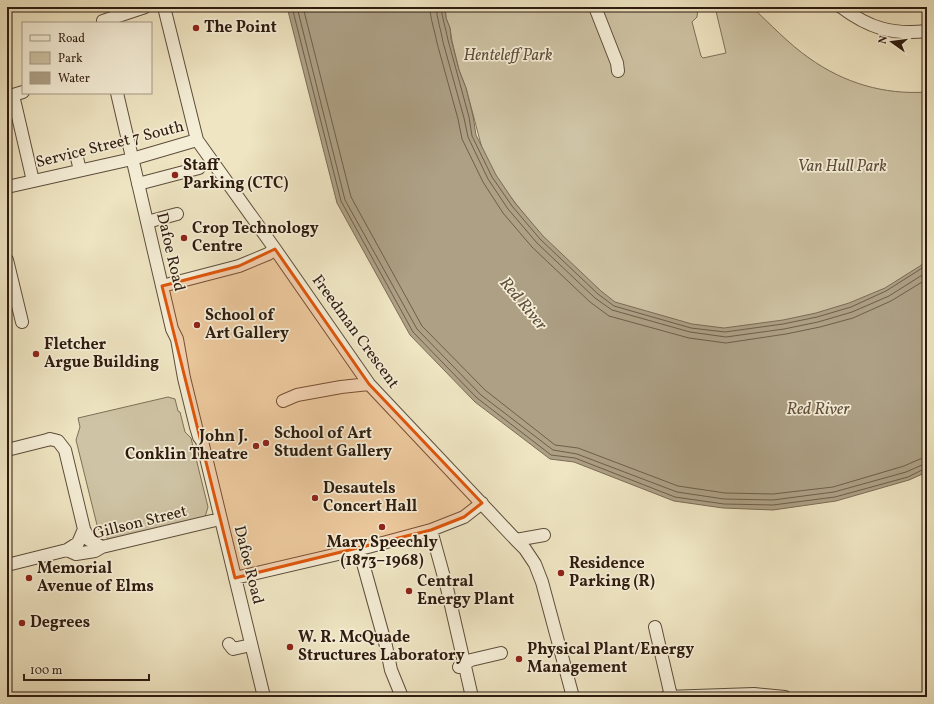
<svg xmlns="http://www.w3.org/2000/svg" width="934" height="704" font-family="Vollkorn,serif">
<rect width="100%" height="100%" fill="#efe5c2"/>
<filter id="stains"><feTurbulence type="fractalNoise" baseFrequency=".005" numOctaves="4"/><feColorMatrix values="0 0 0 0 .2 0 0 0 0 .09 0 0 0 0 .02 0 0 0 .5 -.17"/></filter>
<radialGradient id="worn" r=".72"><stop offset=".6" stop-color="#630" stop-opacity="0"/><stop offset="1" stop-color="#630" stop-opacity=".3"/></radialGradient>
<path fill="#cec3a4" stroke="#7e6f5a" d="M445,7H698L697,17L692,22L701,56L703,58L726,53L715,7H752C770,24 789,44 809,58C844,83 884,95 927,92V268L880,297L748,338L626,313L572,275L487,167L466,88L459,70L452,41L450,28L446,18Z
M168,397L175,399L178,411L180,412L185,432L191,438L208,507L205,517L109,540L98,529L76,440L80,427L78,418Z"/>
<path fill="#ada085" stroke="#7a6b56" d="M287,7H445L446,18L450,28L451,39L459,70L466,88L473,116L476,135L496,175L515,203L543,236L601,291L615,302L692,324L724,328L783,320L816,313L849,303L885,288L920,266L927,260V472L909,480L836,501L773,510L723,508L674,501L574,462L550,459L475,402L410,335L337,203Z"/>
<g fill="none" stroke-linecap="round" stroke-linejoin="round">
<path stroke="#6e5e4a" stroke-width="1" d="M292,7L341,201L413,332L477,398L551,455L575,458L675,497L724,504L773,505L835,497L908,477L924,469H927
M297,7L345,200L417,329L481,395L553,450L577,454L677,492L724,499L773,500L834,492L906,472L922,465L927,464
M303,7L351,197L422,326L485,390L555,445L578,448L678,486L725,493L773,494L833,487L904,466L920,459L927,458
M430,7C430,19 435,31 437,43L458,119L462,139L483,182L503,213L532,247L590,302L609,316L689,338L726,343L786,334L820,327L853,318L891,301L927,279
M436,7C437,19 441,30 443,42L464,118L468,137L488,179L508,209L537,243L595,298L612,310L690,332L726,337L784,329L818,322L852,312L889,296L927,272
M441,7C442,18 446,29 448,40L469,117L472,136L492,177L512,206L540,239L598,294L614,306L691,328L725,332L783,324L817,317L851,307L886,291L927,265"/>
<defs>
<path id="minor" d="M164,7L197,140L275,249L369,384L516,540L525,549L535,564L542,582L573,697
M595,7L617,63L618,71
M841,7C869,28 892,35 927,31
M103,23V21L145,7
M23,92L13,95L33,181
M117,93L172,329L177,339L184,378L196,427L199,437L202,441L264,697
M77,158L80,170
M138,184L199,168
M7,187L132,159L197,140
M147,222L177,214
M7,260L22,322
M162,286L239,266L268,254L275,249
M283,401L297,395L341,387L369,384
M7,450L47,440L50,439L58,441L65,450L84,529L89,540L102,547
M431,530L447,588L472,697
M516,540L544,535
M359,549L386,646L391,670L402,697
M67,550L76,554L95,551L102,547L220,519
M7,565L67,550L78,543L84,529
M235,578L368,547L431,530L464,517L482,503
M655,627L671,696
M229,644L233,649L251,645
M459,667L471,660L501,653
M666,697L754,694L785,697"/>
</defs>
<use href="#minor" stroke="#5e4e3c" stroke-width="14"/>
<use href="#minor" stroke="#f5eed7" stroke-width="12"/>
</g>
<path fill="#df560c" fill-opacity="0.2" stroke="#df560c" stroke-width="3" stroke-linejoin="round" d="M275,249L369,384L482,503L464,517L431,530L235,578L162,286L239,266Z"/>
<g fill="#8f2418" stroke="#f5eed7" stroke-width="1.5">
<circle cx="196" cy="28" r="4"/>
<circle cx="175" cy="175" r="4"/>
<circle cx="184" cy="238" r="4"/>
<circle cx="197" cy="325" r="4"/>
<circle cx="36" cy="354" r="4"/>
<circle cx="266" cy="443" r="4"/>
<circle cx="256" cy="446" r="4"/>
<circle cx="315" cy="498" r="4"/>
<circle cx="382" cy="527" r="4"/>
<circle cx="561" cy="573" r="4"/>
<circle cx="29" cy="578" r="4"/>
<circle cx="409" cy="591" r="4"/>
<circle cx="22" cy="623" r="4"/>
<circle cx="290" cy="647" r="4"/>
<circle cx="519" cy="659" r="4"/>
</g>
<g text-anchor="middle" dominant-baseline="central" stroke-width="3.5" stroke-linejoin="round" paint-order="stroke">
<g font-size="16" font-weight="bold" fill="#2e1b0f" stroke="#f5eed7" text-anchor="start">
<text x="204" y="28">The Point</text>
<text x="183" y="166">Staff<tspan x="183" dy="18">Parking (CTC)</tspan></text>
<text x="192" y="229">Crop Technology<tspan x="192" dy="18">Centre</tspan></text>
<text x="205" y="316">School of<tspan x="205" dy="18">Art Gallery</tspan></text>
<text x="44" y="345">Fletcher<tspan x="44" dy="18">Argue Building</tspan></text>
<text x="274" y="434">School of Art<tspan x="274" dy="18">Student Gallery</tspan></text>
<text x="248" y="437" text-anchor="end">John J.<tspan x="248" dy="18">Conklin Theatre</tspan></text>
<text x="323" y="489">Desautels<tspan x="323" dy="18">Concert Hall</tspan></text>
<text x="382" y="543" text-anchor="middle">Mary Speechly<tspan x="382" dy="18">(1873–1968)</tspan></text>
<text x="569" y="564">Residence<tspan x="569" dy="18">Parking (R)</tspan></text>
<text x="37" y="569">Memorial<tspan x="37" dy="18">Avenue of Elms</tspan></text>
<text x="417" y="582">Central<tspan x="417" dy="18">Energy Plant</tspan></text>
<text x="30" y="623">Degrees</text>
<text x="298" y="638">W. R. McQuade<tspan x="298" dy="18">Structures Laboratory</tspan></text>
<text x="527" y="650">Physical Plant/Energy<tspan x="527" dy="18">Management</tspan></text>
</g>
<g font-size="16" font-style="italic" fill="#5e4d3c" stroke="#f5eed7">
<text x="508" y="56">Henteleff Park</text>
<text x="842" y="167">Van Hull Park</text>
</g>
<g font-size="16" fill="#2e1b0f" stroke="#f5eed7">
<text transform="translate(110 145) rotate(-14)">Service Street 7 South</text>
<text transform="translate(170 252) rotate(77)">Dafoe Road</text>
<text transform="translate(355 332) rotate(54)">Freedman Crescent</text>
<text transform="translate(140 523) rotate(-14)">Gillson Street</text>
<text transform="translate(248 565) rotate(76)">Dafoe Road</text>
</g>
<g font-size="17" font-style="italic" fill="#61503e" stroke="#f5eed7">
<text transform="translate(523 304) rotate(50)">Red River</text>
<text x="818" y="409">Red River</text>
</g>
</g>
<rect width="934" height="704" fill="none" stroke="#efe5c2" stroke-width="24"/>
<rect x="8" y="8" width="918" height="688" fill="none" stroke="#2e1b0f" stroke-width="2"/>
<rect x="12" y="12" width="910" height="680" fill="none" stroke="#2e1b0f"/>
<rect x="22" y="22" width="130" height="72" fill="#f5eed7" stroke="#a59a87"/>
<rect x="30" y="35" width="20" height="6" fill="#f5eed7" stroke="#a59a87"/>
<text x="58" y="42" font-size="12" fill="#2e1b0f">Road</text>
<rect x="30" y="52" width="20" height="12" fill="#cec3a4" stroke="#a59a87"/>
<text x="58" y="62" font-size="12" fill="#2e1b0f">Park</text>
<rect x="30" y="72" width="20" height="12" fill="#ada085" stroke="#a59a87"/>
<text x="58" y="82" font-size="12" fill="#2e1b0f">Water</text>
<g transform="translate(892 42) rotate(284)" stroke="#f5eed7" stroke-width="3" paint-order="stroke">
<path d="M0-3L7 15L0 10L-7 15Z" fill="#2e1b0f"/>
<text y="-6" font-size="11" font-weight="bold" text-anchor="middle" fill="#2e1b0f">N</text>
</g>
<path d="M24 674v6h125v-6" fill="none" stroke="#2e1b0f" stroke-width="2"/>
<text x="30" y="674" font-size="12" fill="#2e1b0f" stroke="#f5eed7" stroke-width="3" paint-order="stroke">100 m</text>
<rect width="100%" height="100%" filter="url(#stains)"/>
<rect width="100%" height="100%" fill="url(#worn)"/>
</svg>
